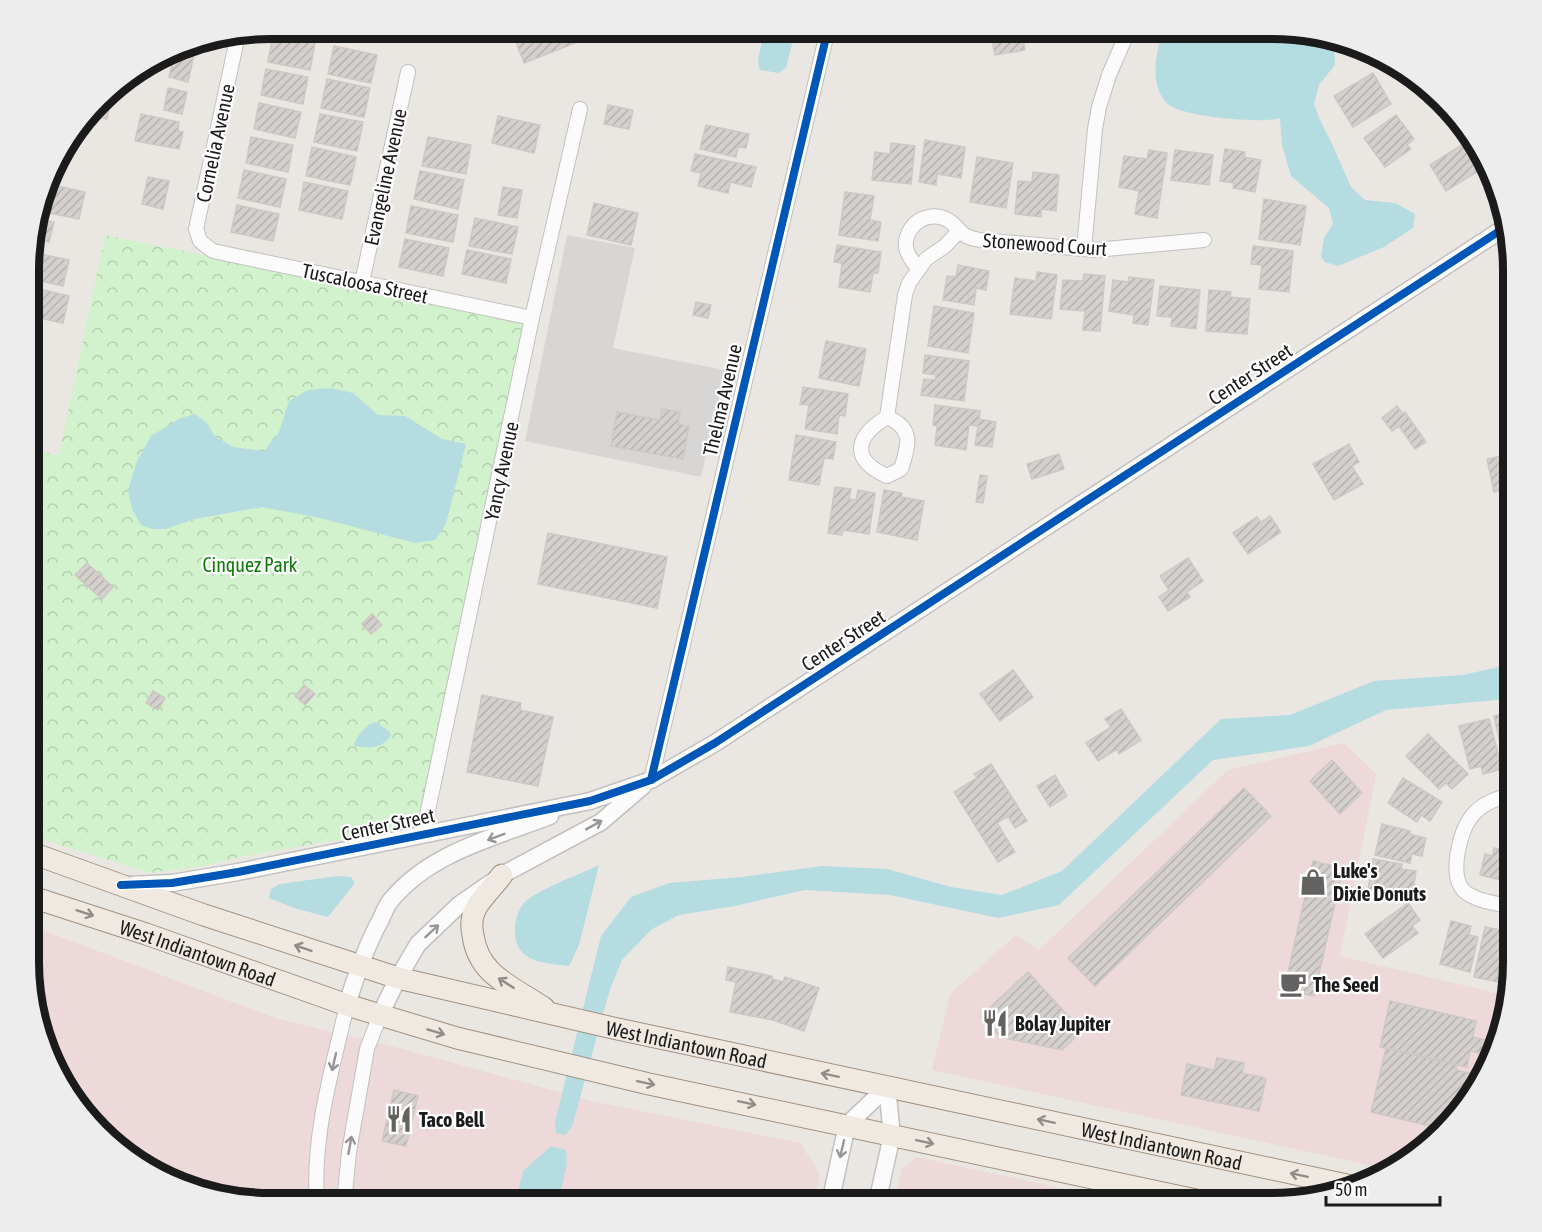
<svg xmlns="http://www.w3.org/2000/svg" width="1542" height="1232" font-family="'Asap Condensed',sans-serif">
<defs>
<pattern id="park-crowns" width="20" height="18" patternUnits="userSpaceOnUse" patternTransform="scale(1.5)"><rect width="20" height="18" fill="#d1f2cc"/><path d="M2 6a3 3 0 1 1 6 0M12 15a3 3 0 1 1 6 0" fill="none" stroke="#b3cfaf"/></pattern>
<pattern id="building-hatch" width="6" height="6" patternUnits="userSpaceOnUse" patternTransform="scale(1.5)"><rect width="6" height="6" fill="#d5d0ce"/><path d="M-1 1l2-2M0 6l6-6M5 7l2-2" fill="none" stroke="#b6b2b0"/></pattern>
</defs>
<rect width="100%" height="100%" fill="#eae7e3"/>
<path fill="#edd9d9" d="M1344,743L1376,774L1340,956L1509,996L1495,1055L1453,1122L1387,1169L932,1070L950,994L1016,935L1039,950L1228,770Z
M29,925L278,1019L403,1049L592,1101L800,1143L820,1174L813,1203H254L178,1185L110,1143L53,1069L29,978Z
M917,1157L1129,1203H894L902,1169Z"/>
<path fill="#d8d6d5" d="M567,235L635,248L613,348L725,370L701,477L525,441Z"/>
<path fill="url(#park-crowns)" d="M105,235L527,321L418,826L240,857L204,866L149,873L29,835L30,450L59,455Z"/>
<path fill="#b5dce0" d="M764,29H796L786,68L778,73L760,70L758,61Z
M1163,29H1288L1334,40L1335,65L1319,85L1314,104L1320,120L1333,146L1351,187L1365,200L1395,203L1415,214L1413,228L1384,247L1338,266L1325,262L1321,257L1324,238L1333,224L1329,208L1291,176L1282,145L1280,118C1261,124 1182,117 1168,104C1164,101 1159,92 1158,88C1152,68 1158,48 1163,29Z
M330,388L353,393L378,415L405,416L442,439L466,444L446,524L435,540L415,543L320,518L262,507L195,519L166,529H152L141,525L132,509L128,490L137,461L151,436L181,418L195,414L207,423L215,437L233,447L264,451L279,432L289,401L308,390Z
M1513,658V695L1508,699L1386,710L1309,746L1213,760L1059,905L998,918L890,895L805,890L735,906L679,915L652,929L622,960L610,989L572,1127L565,1135L556,1133L555,1122L601,936L631,897L669,883L742,877L822,866L887,869L951,887L1002,895L1062,871L1221,719L1290,715L1374,681L1463,675L1503,666Z
M375,722L389,731L391,735C383,748 370,749 355,746L354,744C359,734 365,725 375,722Z
M599,865L579,945L569,966C544,963 513,962 515,929C515,920 518,910 524,903C536,890 581,874 599,865Z
M337,876L351,877L355,883L328,917L294,908L269,898L271,889L280,884Z
M551,1146L566,1150L567,1164L558,1203H515L523,1171Z"/>
<path fill="url(#building-hatch)" stroke="#cdc8c4" stroke-width="1.5" d="M323,29H348L347,33Z
M495,29H573L576,38L575,43L524,63L514,37L500,42Z
M990,29H1021L1025,50L995,55Z
M273,35L315,43L310,70L268,62Z
M192,41H197L188,82L169,77L175,51Z
M334,46L377,55L371,83L328,74Z
M1360,46L1364,47L1379,56L1372,62Z
M266,69L308,77L303,104L261,95Z
M1373,73L1391,104L1353,127L1334,96Z
M327,79L370,88L364,117L321,108Z
M168,88L187,92L182,114L164,110Z
M109,90L113,91L107,119L89,115Z
M259,103L301,112L295,138L254,129Z
M608,105L633,110L629,129L604,124Z
M141,114L179,122L178,131L183,132L179,149L135,141Z
M320,114L363,122L357,151L314,142Z
M1396,115L1414,139L1407,145L1411,149L1385,167L1364,138Z
M498,116L540,125L534,153L492,143Z
M706,125L749,134L746,148L738,147L736,157L700,149Z
M251,137L293,145L288,172L246,163Z
M428,137L471,145L466,174L422,166Z
M925,140L965,147L961,178L937,174L936,185L919,182Z
M891,143L915,146L911,184L872,180L875,152L890,154Z
M1463,144L1480,170L1446,191L1430,165Z
M312,147L356,157L350,185L306,176Z
M1225,149L1245,152L1244,157L1261,160L1255,192L1233,188L1234,183L1220,181Z
M1149,150L1167,153L1157,218L1135,214L1139,191L1119,187L1124,156L1147,159Z
M1175,150L1213,155L1209,185L1171,180Z
M695,154L756,167L751,187L730,182L728,193L698,186L701,173L691,171Z
M977,157L1013,163L1006,208L970,202Z
M244,170L286,179L280,207L238,198Z
M420,171L464,180L458,209L414,199Z
M1033,172L1059,175L1056,211L1041,209V217L1015,214L1018,181L1032,182Z
M148,177L169,181L163,209L142,204Z
M304,182L348,191L342,219L299,210Z
M49,184L85,192L79,219L40,211Z
M503,187L522,190L517,218L498,215Z
M845,192L874,196L870,220L881,222L878,241L839,235Z
M1264,199L1306,206L1300,245L1259,239Z
M594,203L638,213L631,245L587,235Z
M237,205L279,214L273,241L231,232Z
M411,206L458,215L453,242L406,233Z
M475,218L518,227L512,254L469,246Z
M37,219L54,222L49,242L31,238Z
M405,239L449,248L443,276L399,267Z
M837,245L881,252L878,273H873L870,292L839,287L842,263L834,262Z
M1253,246L1293,251L1289,292L1259,289L1262,265L1251,264Z
M467,250L511,259L506,283L462,274Z
M31,252L69,260L63,286L31,279Z
M958,265L989,271L986,290L976,288L974,305L943,300L947,276L956,277Z
M1037,272L1057,275L1051,319L1010,314L1015,278L1036,281Z
M1084,274L1105,276L1100,331L1083,330L1085,311L1060,309L1063,280L1083,281Z
M1129,277L1154,280L1148,325L1133,323L1134,315L1109,311L1113,280L1129,282Z
M1160,286L1200,290L1196,329L1171,326L1172,317L1157,316Z
M31,287L69,296L63,323L30,316Z
M1209,290L1231,292L1230,297L1250,299L1247,334L1206,331Z
M696,302L711,305L708,318L693,315Z
M934,306L974,313L968,353L928,346Z
M826,341L866,349L859,386L819,378Z
M925,355L969,361L964,401L921,395L924,379L935,380L936,375L923,373Z
M803,387L848,394L845,416L839,415L837,434L805,429L809,405L800,404Z
M935,405L980,411L979,419L996,422L992,447L975,445L978,426L969,425L966,450L935,445L937,426L933,425Z
M1397,406L1403,414L1405,412L1426,442L1415,449L1399,426L1392,431L1382,418Z
M662,409L680,412L678,424L689,426L683,459L611,446L617,412L660,420Z
M796,435L836,442L833,459L824,458L819,485L789,480Z
M1349,444L1359,462L1352,466L1363,484L1334,500L1313,464Z
M1059,454L1064,469L1032,479L1027,464Z
M1511,454L1513,463V504L1507,505L1504,489L1494,492L1487,459Z
M980,475L987,476L983,503L976,502Z
M835,487L851,489L849,499L856,500L858,490L875,493L869,534L843,530L842,535L828,533Z
M884,490L902,493L901,497L924,501L917,540L877,532Z
M1270,516L1281,532L1248,554L1233,533L1257,517L1261,522Z
M548,533L667,557L657,608L538,584Z
M1188,558L1203,581L1187,592L1190,597L1168,611L1159,597L1169,590L1160,576Z
M87,563L113,587L102,599L75,575Z
M372,614L382,625L371,634L362,624Z
M1013,670L1033,697L1000,721L980,694Z
M304,685L315,694L305,705L295,696Z
M153,691L165,698L158,710L146,703Z
M482,695L521,703L520,710L553,717L538,786L467,772Z
M1121,709L1141,740L1119,754L1117,749L1098,761L1086,743L1111,727L1105,719Z
M1513,711V757L1504,759L1494,716Z
M1489,719L1502,769L1483,774L1481,766L1470,769L1459,726Z
M1428,734L1468,774L1452,789L1446,783L1439,789L1406,756Z
M1332,760L1362,793L1340,814L1310,781Z
M991,764L1027,821L1015,828L1008,816L997,823L1015,852L998,862L954,792L977,778L974,774Z
M1055,775L1067,796L1050,807L1037,786Z
M1403,778L1442,802L1430,821L1421,815L1417,822L1388,803Z
M1244,788L1271,816L1095,986L1068,958Z
M1382,824L1410,831L1409,834L1426,838L1422,856L1412,854L1410,863L1375,855Z
M1494,848L1513,852V883L1480,875L1485,854L1492,856Z
M1373,859L1402,864L1401,869L1416,871L1413,890L1403,889L1402,896L1368,890Z
M1313,861L1343,868L1314,996L1284,990Z
M1408,903L1420,920L1412,926L1418,933L1383,958L1365,934Z
M1451,921L1471,926L1469,935L1478,937L1470,972L1440,964Z
M1485,927L1506,931L1504,941L1512,943L1504,983L1474,977Z
M728,967L772,976V979L783,982L785,977L819,988L804,1031L773,1020L730,1012L736,982L726,980Z
M1028,972L1082,1031L1062,1050L1000,1037L981,1016Z
M1390,1001L1476,1021L1473,1037L1498,1043L1495,1055L1494,1056L1470,1051L1467,1067L1380,1047Z
M1386,1048L1457,1064L1456,1070L1482,1076L1464,1105L1450,1102L1443,1129L1371,1112Z
M1217,1058L1244,1063L1242,1073L1266,1078L1259,1111L1181,1095L1187,1064L1214,1070Z
M394,1090L418,1096L406,1146L382,1141Z"/>
<g fill="none" stroke-linecap="round" stroke-linejoin="round">
<defs>
<path id="minor" d="M236,44L196,229L200,241L213,251L532,318
M1426,85C1427,94 1434,103 1443,104
M1084,249L1095,129L1099,107L1109,75L1129,29
M918,268C909,258 902,247 908,234C916,216 937,211 952,223C957,227 960,232 966,236C970,238 975,239 980,240L1095,250L1204,240
M362,282L408,72
M887,417C856,436 849,459 887,476L901,469C909,445 914,428 887,417L905,295L909,283L926,259L945,246L959,231
M651,780L828,29
M423,834L532,318L580,109
M1513,907C1497,903 1477,902 1464,891C1449,876 1459,831 1472,816C1482,803 1498,798 1513,794
M317,1203C312,1136 332,1070 347,1005
M344,1203L349,1152L367,1049L380,1015"/>
<path id="tertiary" d="M128,885L172,883L238,872L590,801L651,780L715,743L1504,228
M347,1005C356,975 366,946 381,919C384,912 387,904 392,899C431,852 496,837 550,816
M380,1015L398,978L418,944L460,904L502,875L601,822L643,786
M830,1203L847,1125L887,1087
M877,1203L892,1135L887,1087"/>
<g id="primary">
<path id="s1" d="M29,852L204,915L398,978L613,1028L1356,1187"/>
<path d="M502,875C494,886 482,897 476,908C471,917 471,926 473,935C478,976 514,987 544,1008"/>
<path id="s2" d="M29,896L146,934L347,1005L457,1038L649,1084L1210,1203"/>
</g>
</defs>
<use href="#minor" stroke="#c2c1bf" stroke-width="16"/>
<use href="#tertiary" stroke="#c2c1bf" stroke-width="19"/>
<use href="#primary" stroke="#a09181" stroke-width="23"/>
<use href="#minor" stroke="#fcfbfb" stroke-width="14"/>
<use href="#tertiary" stroke="#fcfbfb" stroke-width="16"/>
<use href="#primary" stroke="#f0e9e2" stroke-width="21"/>
<defs>
<path id="cycleway" d="M651,780L828,29
M121,885L172,883L238,872L590,801L651,780L715,743L1504,228"/>
</defs>
<use href="#cycleway" stroke="#fff" stroke-width="11"/>
<use href="#cycleway" stroke="#0057b8" stroke-width="8"/>
</g>
<defs><path id="oneway-shaft" d="M-6 0H5M1.5-3L5.5 0L1.5 3" fill="none" stroke-width="1.6" stroke-linecap="round" stroke-linejoin="round" transform="scale(1.5)"/></defs>
<g stroke="#979696">
<use href="#oneway-shaft" transform="translate(594 825) rotate(-29)"/>
<use href="#oneway-shaft" transform="translate(496 837) rotate(159)"/>
<use href="#oneway-shaft" transform="translate(432 931) rotate(-43)"/>
<use href="#oneway-shaft" transform="translate(334 1062) rotate(103)"/>
<use href="#oneway-shaft" transform="translate(350 1145) rotate(-80)"/>
<use href="#oneway-shaft" transform="translate(842 1149) rotate(103)"/>
</g>
<g stroke="#908c88">
<use href="#oneway-shaft" transform="translate(85 913) rotate(18)"/>
<use href="#oneway-shaft" transform="translate(303 948) rotate(-161)"/>
<use href="#oneway-shaft" transform="translate(506 983) rotate(-148)"/>
<use href="#oneway-shaft" transform="translate(436 1032) rotate(17)"/>
<use href="#oneway-shaft" transform="translate(830 1075) rotate(-168)"/>
<use href="#oneway-shaft" transform="translate(646 1083) rotate(12)"/>
<use href="#oneway-shaft" transform="translate(747 1103) rotate(12)"/>
<use href="#oneway-shaft" transform="translate(1046 1121) rotate(-168)"/>
<use href="#oneway-shaft" transform="translate(925 1142) rotate(12)"/>
<use href="#oneway-shaft" transform="translate(1299 1175) rotate(-168)"/>
</g>
<defs>
<symbol id="shop-bare" viewBox="-9 -9 18 18"><path d="M-5-2.5h2.3a2.7 3.5 0 0 1 5.4 0H5L5.5 6h-11ZM-1.5-2.5h3a1.5 2.3 0 0 0-3 0Z" fill="#636261" stroke="#fff" stroke-width="2.5" paint-order="stroke"/></symbol>
<symbol id="cafe-bare" viewBox="-9 -9 18 18"><path d="M-5.5-4.5H6V0H3Q3 3.5 0 3.5H-2.5Q-5.5 3.5-5.5 0ZM3-3.2v2h1.7v-2ZM-6 4.5H4V6H-6Z" fill="#636261" stroke="#fff" stroke-width="2.5" paint-order="stroke"/></symbol>
<symbol id="restaurant-bare" viewBox="-9 -9 18 18"><path d="M-5-6h1v4h1v-4h1v4h1v-4h1v5L-1.5 .5V6h-2V.5L-5-1ZM5-6V6H3V1.5H1.5Q1.5-4 5-6Z" fill="#636261" stroke="#fff" stroke-width="2.5" paint-order="stroke"/></symbol>
</defs>
<g fill-rule="evenodd">
<use href="#shop-bare" x="1294" y="863" width="38" height="38"/>
<use href="#cafe-bare" x="1274" y="965" width="38" height="38"/>
<use href="#restaurant-bare" x="976" y="1004" width="38" height="38"/>
<use href="#restaurant-bare" x="380" y="1100" width="38" height="38"/>
</g>
<g text-anchor="middle" dominant-baseline="central" stroke-width="4.5" stroke-linejoin="round" paint-order="stroke">
<g font-size="20" fill="#1b1b1b" stroke="#fff">
<text transform="translate(215 143) rotate(-78)">Cornelia Avenue</text>
<text transform="translate(385 177) rotate(-78)">Evangeline Avenue</text>
<text transform="translate(1045 244) rotate(4)">Stonewood Court</text>
<text transform="translate(365 283) rotate(12)">Tuscaloosa Street</text>
<text transform="translate(1250 374) rotate(-33)">Center Street</text>
<text transform="translate(722 400) rotate(-77)">Thelma Avenue</text>
<text transform="translate(501 471) rotate(-78)">Yancy Avenue</text>
<text transform="translate(843 640) rotate(-33)">Center Street</text>
<text transform="translate(388 824) rotate(-12)">Center Street</text>
<text stroke="none"><textPath href="#s2" startOffset="178">West Indiantown Road</textPath></text>
<text stroke="none"><textPath href="#s1" startOffset="686">West Indiantown Road</textPath></text>
<text stroke="none"><textPath href="#s1" startOffset="1172">West Indiantown Road</textPath></text>
</g>
<g font-size="20" fill="#0c7c07" stroke="#fff">
<text x="250" y="564">Cinquez Park</text>
</g>
<g font-size="20" font-weight="bold" fill="#1b1b1b" stroke="#fff" text-anchor="start">
<text x="1333" y="870">Luke's<tspan x="1333" dy="23">Dixie Donuts</tspan></text>
<text x="1313" y="984">The Seed</text>
<text x="1015" y="1023">Bolay Jupiter</text>
<text x="419" y="1119">Taco Bell</text>
</g>
</g>
<path d="M0 0H1542V1232H0ZM270 39H1272A231 231 0 0 1 1503 270V962A231 231 0 0 1 1272 1193H270A231 231 0 0 1 39 962V270A231 231 0 0 1 270 39Z" fill="#ededed" fill-rule="evenodd"/>
<path fill="none" stroke="#1b1b1b" stroke-width="8" d="M270 39H1272A231 231 0 0 1 1503 270V962A231 231 0 0 1 1272 1193H270A231 231 0 0 1 39 962V270A231 231 0 0 1 270 39Z"/>
<path d="M1326 1196v9h114v-9" fill="none" stroke="#1b1b1b" stroke-width="3"/>
<text x="1335" y="1196" font-size="18" fill="#1b1b1b" stroke="#ffffff" stroke-width="4.5" paint-order="stroke">50 m</text>
</svg>
